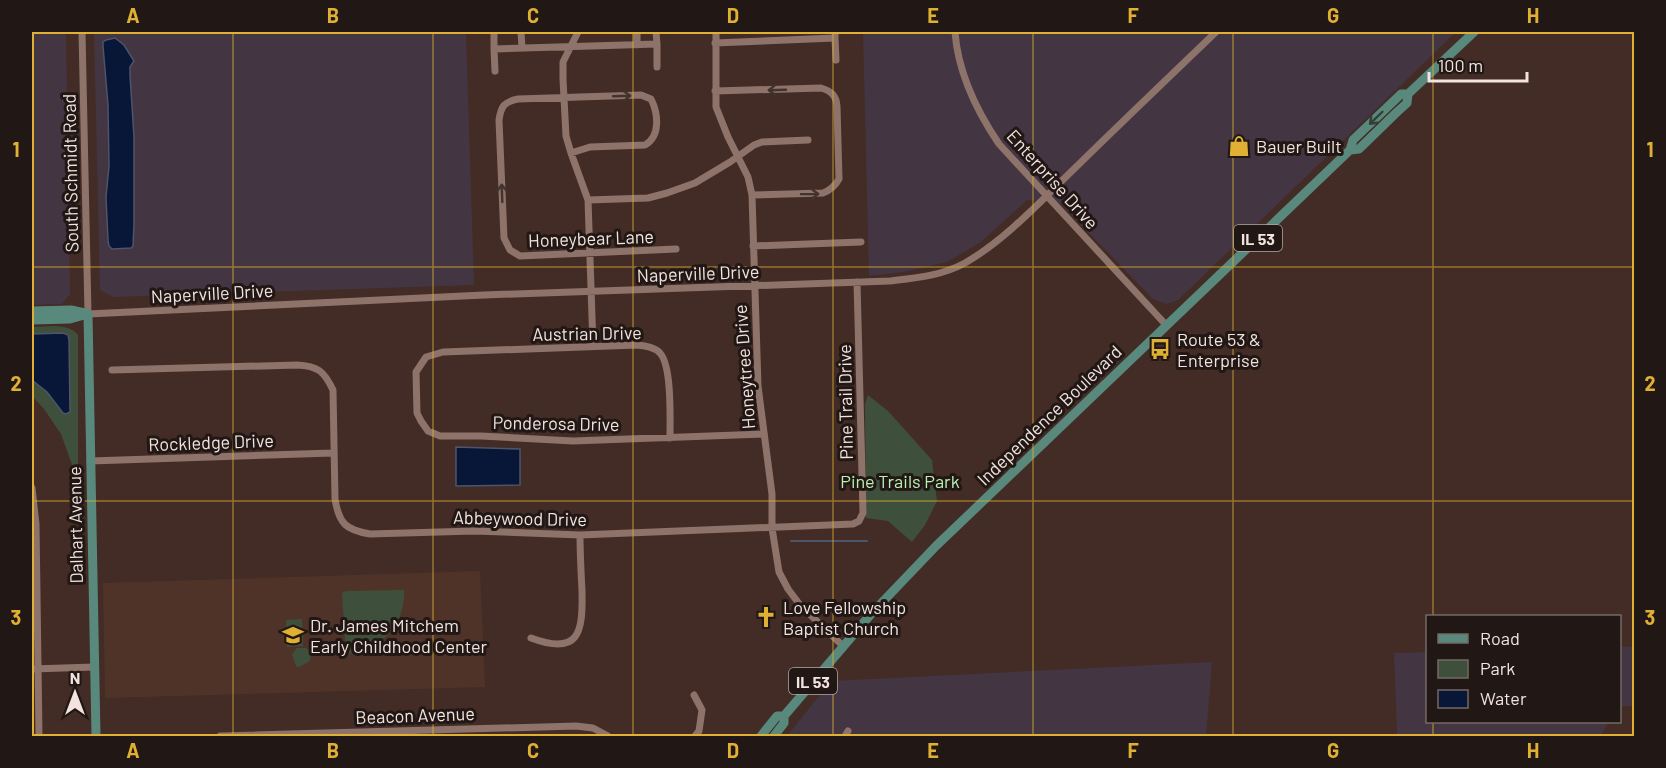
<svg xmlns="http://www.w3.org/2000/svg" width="1666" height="768" font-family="Barlow,sans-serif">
<rect width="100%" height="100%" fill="#422c25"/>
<path fill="#433542" d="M32,32H66L70,294L62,304L32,305Z
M94,32H466L474,285L113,297L100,290Z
M863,32H1456L1178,300L1166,304L1153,299L1060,203L1027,200L981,242L947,262L904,272L869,276Z
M1634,646V706H1620V647Z
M1427,652L1428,722H1608L1601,736H1395L1397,733L1394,653Z
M1212,662L1206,736H787L831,681Z"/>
<path fill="#4f3329" d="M480,571L485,687L105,698L103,583Z"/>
<path fill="#3e503b" d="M54,326C65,327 71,327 78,335V481L61,434L44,409L32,396V327Z
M868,395L888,411L932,460L937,501L925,525L912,542L888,521L866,518L865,404Z
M404,590C406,625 380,651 346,654L342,593L346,591Z
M302,619L303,646L287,647L286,620Z
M297,648H306L311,652L310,661L299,667L296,666L292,654Z"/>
<path fill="#081637" stroke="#4e5469" stroke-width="1.5" d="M115,38L124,45L134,61L130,67V75L134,137V224L133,246L131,248L112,249L109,246L108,240L106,197L109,166L108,105L103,46V42L106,40Z
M63,333L68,335L69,340L70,412L66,414L63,413L47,392L32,380V334Z
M456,447L520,449V485L456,486Z"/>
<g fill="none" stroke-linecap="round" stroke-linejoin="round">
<path stroke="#4e5469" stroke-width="2" d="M791,541H867"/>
<path stroke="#8d736a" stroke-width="7" d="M82,32L88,314L484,295L890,281C916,278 941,276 965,263C1005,240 1042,200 1075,168C1122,122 1169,77 1216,32
M494,32V49L657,44L656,32
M521,32L522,48
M578,32L563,62V79L566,136L571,153L588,200L593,346
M637,32V45
M716,32V107L728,137L748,177L752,195L758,386L772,494V528L779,572L788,589L800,605L843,646
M955,32C958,73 976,110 999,144L1167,326
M835,38L836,60
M715,43L835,38V32
M657,44V67
M494,49L495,71
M715,91L821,88C831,91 836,95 837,106L839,179C835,186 831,190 823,193L752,195
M571,153L590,147L645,145C661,136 658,113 651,99L641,95L518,99C504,102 501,106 499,120L504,238L510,250L520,256L676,249
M588,200L648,198L667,193L695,183L730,162L754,145L762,142L808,140
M753,246L861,242
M112,370L297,365C318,366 324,371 333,390L335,499C339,524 346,530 370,534L474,531L580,535L853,524L859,521L863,513L857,282
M670,438C670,419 672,366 660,353C654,347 645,346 637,345L443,352L426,357L416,372L417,413L421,421L428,431L440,436H481L573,441L764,434
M90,461L333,453
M32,488L36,524L39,736
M531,638C579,656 583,633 582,591C581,572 580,553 580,535
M32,669L94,667
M694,695L702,710L699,731L695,736
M220,736L576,726L593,728L608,736
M845,736L848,731"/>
<path stroke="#58897c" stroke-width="9" d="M1350,150L1359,149L1396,113L1407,103L1408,94
M32,311L71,310L85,313
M88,314L96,736
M32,320L70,319L88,314
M761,736L777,716H784L871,614L936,546L1350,150L1353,140L1401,94H1408L1474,32
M774,736L784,723V716"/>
</g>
<defs><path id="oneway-shaft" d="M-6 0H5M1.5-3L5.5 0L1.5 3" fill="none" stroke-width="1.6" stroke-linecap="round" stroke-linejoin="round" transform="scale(1.5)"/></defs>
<g stroke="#41332e">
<use href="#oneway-shaft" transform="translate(777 90) rotate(178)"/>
<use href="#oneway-shaft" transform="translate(622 96) rotate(-2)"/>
<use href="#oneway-shaft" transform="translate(502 193) rotate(-92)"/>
<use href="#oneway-shaft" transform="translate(810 194) rotate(-1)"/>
</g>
<use stroke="#343f38" href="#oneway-shaft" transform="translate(1376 118) rotate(136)"/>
<path fill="none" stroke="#dfb034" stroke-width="1.5" stroke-opacity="0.55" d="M233,32V736M433,32V736M633,32V736M833,32V736M1033,32V736M1233,32V736M1433,32V616M32,267H1634M32,501H1634M1433,722V736"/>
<defs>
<symbol id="shop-bare" viewBox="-9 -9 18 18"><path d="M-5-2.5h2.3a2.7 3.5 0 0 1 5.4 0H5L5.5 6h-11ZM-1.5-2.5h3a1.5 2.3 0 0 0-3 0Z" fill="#dfb034" stroke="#211714" stroke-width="2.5" paint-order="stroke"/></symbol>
<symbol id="bus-bare" viewBox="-9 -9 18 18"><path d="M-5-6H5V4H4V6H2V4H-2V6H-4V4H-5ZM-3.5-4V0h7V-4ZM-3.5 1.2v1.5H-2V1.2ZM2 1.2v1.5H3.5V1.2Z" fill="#dfb034" stroke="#211714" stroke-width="2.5" paint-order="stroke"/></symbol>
<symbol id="church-bare" viewBox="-9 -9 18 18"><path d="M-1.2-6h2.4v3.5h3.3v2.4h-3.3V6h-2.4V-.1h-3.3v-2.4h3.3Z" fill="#dfb034" stroke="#211714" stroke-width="2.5" paint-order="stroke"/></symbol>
<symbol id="school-bare" viewBox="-9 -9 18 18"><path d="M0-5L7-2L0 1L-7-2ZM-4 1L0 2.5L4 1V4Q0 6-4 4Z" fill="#dfb034" stroke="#211714" stroke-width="2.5" paint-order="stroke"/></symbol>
</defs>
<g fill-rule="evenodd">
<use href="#shop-bare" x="1224" y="131" width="30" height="30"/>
<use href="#bus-bare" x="1145" y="334" width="30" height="30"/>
<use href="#church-bare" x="751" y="602" width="30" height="30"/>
<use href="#school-bare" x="278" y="620" width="30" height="30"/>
</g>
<g text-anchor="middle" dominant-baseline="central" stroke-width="6" stroke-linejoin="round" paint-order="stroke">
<g fill="#211714" stroke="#b3a6a1" stroke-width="1.5">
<rect x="1234" y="225" width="48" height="26" rx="4.5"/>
<rect x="789" y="668" width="48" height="26" rx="4.5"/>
</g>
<g font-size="16" font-weight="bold" fill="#f2e3de">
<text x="1258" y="238">IL 53</text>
<text x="813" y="681">IL 53</text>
</g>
<g font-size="18" fill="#f2e3de" stroke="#211714" text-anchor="start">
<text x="1256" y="146">Bauer Built</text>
<text x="1177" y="339">Route 53 &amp;<tspan x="1177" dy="21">Enterprise</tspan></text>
<text x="783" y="607">Love Fellowship<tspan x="783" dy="21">Baptist Church</tspan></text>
<text x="310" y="625">Dr. James Mitchem<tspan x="310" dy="21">Early Childhood Center</tspan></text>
</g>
<g font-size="18" fill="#f2e3de" stroke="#211714">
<text transform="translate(70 173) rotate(-91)">South Schmidt Road</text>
<text transform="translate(1053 179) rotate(48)">Enterprise Drive</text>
<text transform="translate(591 238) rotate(-2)">Honeybear Lane</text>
<text transform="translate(698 273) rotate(-2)">Naperville Drive</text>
<text transform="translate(212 293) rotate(-3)">Naperville Drive</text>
<text transform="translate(587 333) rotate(-1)">Austrian Drive</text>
<text transform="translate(744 367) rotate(-94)">Honeytree Drive</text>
<text transform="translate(845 402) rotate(-91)">Pine Trail Drive</text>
<text transform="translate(1049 415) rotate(-44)">Independence Boulevard</text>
<text transform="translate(556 423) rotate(1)">Ponderosa Drive</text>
<text transform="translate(211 442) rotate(-2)">Rockledge Drive</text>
<text transform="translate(520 518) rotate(1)">Abbeywood Drive</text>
<text transform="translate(75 525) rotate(-91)">Dalhart Avenue</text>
<text transform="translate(415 715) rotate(-2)">Beacon Avenue</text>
</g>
<g font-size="18" fill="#bbf0b2" stroke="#211714">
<text x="900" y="481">Pine Trails Park</text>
</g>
</g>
<rect width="1666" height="768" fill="none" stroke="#211714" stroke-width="66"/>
<rect x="1426" y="615" width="195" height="108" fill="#211714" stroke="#756965" stroke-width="1.5"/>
<rect x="1438" y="634" width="30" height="9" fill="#58897c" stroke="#756965" stroke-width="1.5"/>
<text x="1480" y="645" font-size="18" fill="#f2e3de">Road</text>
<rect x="1438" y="660" width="30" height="18" fill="#3e503b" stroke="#756965" stroke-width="1.5"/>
<text x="1480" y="675" font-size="18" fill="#f2e3de">Park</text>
<rect x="1438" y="690" width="30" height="18" fill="#081637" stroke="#756965" stroke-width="1.5"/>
<text x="1480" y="705" font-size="18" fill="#f2e3de">Water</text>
<g transform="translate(75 693)" stroke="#211714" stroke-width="4.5" paint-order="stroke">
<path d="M0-4.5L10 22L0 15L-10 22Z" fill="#f2e3de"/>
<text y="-9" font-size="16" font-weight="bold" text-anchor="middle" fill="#f2e3de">N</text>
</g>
<path d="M1429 72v9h98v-9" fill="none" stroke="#f2e3de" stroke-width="3"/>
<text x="1438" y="72" font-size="18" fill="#f2e3de" stroke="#211714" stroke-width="4.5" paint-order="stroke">100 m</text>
<rect x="33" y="33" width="1600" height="702" fill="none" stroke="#dfb034" stroke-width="2"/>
<g font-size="20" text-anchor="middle" font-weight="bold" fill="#dfb034">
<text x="133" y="23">A</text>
<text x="333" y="23">B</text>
<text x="533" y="23">C</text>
<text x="733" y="23">D</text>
<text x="933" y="23">E</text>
<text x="1133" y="23">F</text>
<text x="1333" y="23">G</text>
<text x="1533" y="23">H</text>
<text x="16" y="157">1</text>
<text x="1650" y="157">1</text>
<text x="16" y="391">2</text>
<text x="1650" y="391">2</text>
<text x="16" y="625">3</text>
<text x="1650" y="625">3</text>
<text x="133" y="758">A</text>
<text x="333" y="758">B</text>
<text x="533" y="758">C</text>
<text x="733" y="758">D</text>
<text x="933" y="758">E</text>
<text x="1133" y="758">F</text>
<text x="1333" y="758">G</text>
<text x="1533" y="758">H</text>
</g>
</svg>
